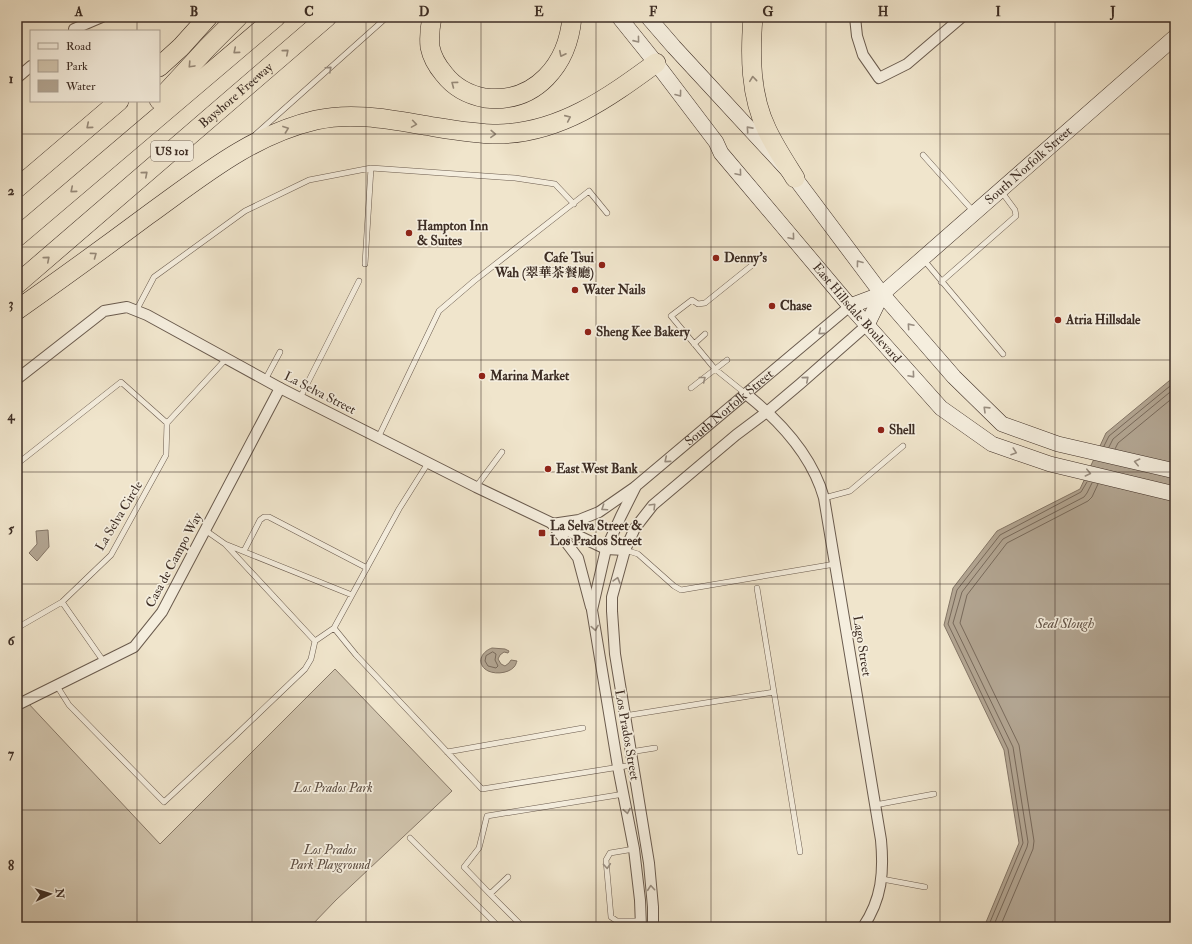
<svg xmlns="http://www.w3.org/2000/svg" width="1192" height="944" font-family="'IM FELL Double Pica','Noto Serif SC',serif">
<rect width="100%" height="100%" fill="#f0e5cc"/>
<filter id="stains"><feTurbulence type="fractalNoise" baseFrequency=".005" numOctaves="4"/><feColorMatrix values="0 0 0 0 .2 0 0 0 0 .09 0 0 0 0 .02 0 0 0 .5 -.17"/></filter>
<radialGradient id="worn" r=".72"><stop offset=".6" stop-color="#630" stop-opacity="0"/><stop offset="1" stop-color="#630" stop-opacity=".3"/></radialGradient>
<path fill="#d2c6af" stroke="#887a6a" d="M335,669L452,791L336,900L310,927H17V706L27,702L160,844Z"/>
<path fill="#b3a693" stroke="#847667" d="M1175,376V927H984L1019,843L1004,750L944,625L953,588L997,531L1080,489L1106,433Z
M48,530L49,547L37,561L29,553L37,544L36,531Z
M492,648L505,649L509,651L508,653L504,652L500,655L498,659L501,664L505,666L509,663L511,660L517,661C516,663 516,665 514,667C508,674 492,675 485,669C476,661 483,651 492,648Z"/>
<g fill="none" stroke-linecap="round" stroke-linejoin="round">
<path stroke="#786a5c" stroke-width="1" d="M1104,446L1109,436L1175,382
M1109,447L1113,439L1175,388
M1115,449L1118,443L1175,396
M493,652L496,654L495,660L498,666L496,668L488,666L485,661L486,656Z
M988,927L1023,843L1008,749L948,624L957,590L1000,535L1081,492L1087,482
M993,927L1027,847L1028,842L1013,747L953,623L962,592L1003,539L1084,497L1087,493L1092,483
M1000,927L1033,849L1034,841L1019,745L960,623L967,595L1007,543L1088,501L1092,497L1098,484"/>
<defs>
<path id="service" d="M256,134L387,17
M923,155L974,212
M923,259L1003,354
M365,264L371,168L515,178L555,184L574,204
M941,282L1016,216L1015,210L1001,191
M136,311L154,277L245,211L309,180L371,168
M694,344L705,334
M265,380L280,352
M691,388L727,360
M746,394L715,369L671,316L692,300L698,304L705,303L751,266
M300,398L359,281
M378,438L439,311L474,281L589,191L607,213
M428,463L399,509L334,628L356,655L482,789L632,765
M17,464L121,382L167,423
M476,487L502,452
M824,498L850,491L903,446
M205,530L225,544
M625,550L638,554L674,586L681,590L835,564
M244,551L260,520L264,517H269L367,568
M757,588L800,852
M62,602L104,662
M17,628L62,602L111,555L166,455L167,423L226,359
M334,628L315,641L225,544L352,595
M57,686L69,705L164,802L235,736L305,669L311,659L315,641
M624,716L774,692
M447,752L583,728
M630,752L655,748
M875,805L934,794
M410,838L499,927
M634,849L610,853L606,860L611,917L617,921H641
M508,877L490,894L523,927
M882,879L925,887
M490,894L464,867L479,848L487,816L624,794"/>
<g id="minor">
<path d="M855,17L857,36L863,55L879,78L907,64L962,17"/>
<path d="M74,29L102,17"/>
<path d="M17,78L31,66"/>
<path d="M17,379L104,311L127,307L147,315L280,388L476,487L606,549L625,550"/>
<path d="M746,394C780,421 812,455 824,498L881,840C884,872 882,899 863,927"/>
<path d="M552,524L579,520L599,512L635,487"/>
<path d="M553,525L578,558L591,607"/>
<path d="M17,705L134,647L162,612L280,388"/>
<path id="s1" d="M641,927L640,900L634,849L618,767L592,610L606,549L621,516L636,486L850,306"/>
<path d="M653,927V907L649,863L615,654L612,611V597L625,550L635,528L653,505L736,435L768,411L800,384L867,325"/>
</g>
<g id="secondary">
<path id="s2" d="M619,17L656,63L716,142L721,153L850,306L941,408L992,444L1050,464L1175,494"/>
<path d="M648,17L674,47L795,178L882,294L954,377L1002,424L1058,444L1175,471"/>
<path id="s3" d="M850,306L882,294L1175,37"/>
<path d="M867,325L882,294"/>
</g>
<g id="motorway">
<path d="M432,17C430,27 429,37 430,47C432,57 438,67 444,74C454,87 469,95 485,98C536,104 568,64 572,17"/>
<path d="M753,17C750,55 750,95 767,130C775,147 785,162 795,178"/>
<path d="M159,67L181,47L208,17"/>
<path d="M159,100L208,47L238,17"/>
<path d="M17,188L119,101"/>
<path d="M17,237L276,17"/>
<path id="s4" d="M17,284L327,17"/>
<path d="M17,310C61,279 105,247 148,215C201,177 251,135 316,120C352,112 388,119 423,125C448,129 473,134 498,134C560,133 608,98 656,63"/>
</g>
</defs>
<use href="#service" stroke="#6a5b4e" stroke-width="6"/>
<use href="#minor" stroke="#6a5b4e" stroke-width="12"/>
<use href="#secondary" stroke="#3d2d24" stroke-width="16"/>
<use href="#motorway" stroke="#3d2d24" stroke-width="20"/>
<use href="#service" stroke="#f5eede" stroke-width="5"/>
<use href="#minor" stroke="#f5eede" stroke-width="10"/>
<use href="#secondary" stroke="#f5eede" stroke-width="15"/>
<use href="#motorway" stroke="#f0e5cc" stroke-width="19"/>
</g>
<defs><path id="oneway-chevron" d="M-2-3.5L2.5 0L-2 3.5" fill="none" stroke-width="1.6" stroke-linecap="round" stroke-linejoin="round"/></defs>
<g stroke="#998e81">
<use href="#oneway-chevron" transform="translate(637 40) rotate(51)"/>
<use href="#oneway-chevron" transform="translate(329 69) rotate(-42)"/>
<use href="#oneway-chevron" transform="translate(679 94) rotate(53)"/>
<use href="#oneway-chevron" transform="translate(749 129) rotate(-132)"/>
<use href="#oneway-chevron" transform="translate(739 173) rotate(50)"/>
<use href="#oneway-chevron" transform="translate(792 237) rotate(50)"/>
<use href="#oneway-chevron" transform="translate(859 263) rotate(-127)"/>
<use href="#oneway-chevron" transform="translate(910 326) rotate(-131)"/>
<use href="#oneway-chevron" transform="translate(821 332) rotate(140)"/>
<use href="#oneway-chevron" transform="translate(912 375) rotate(49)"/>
<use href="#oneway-chevron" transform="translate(703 379) rotate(-38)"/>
<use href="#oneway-chevron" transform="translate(806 379) rotate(-41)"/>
<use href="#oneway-chevron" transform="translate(986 409) rotate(-136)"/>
<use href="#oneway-chevron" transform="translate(1014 452) rotate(19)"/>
<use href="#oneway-chevron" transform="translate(667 460) rotate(140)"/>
<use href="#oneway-chevron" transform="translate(1137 462) rotate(-167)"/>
<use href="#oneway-chevron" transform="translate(1088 473) rotate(13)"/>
<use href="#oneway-chevron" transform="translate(653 506) rotate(-45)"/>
<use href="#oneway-chevron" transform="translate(604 508) rotate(146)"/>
<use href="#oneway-chevron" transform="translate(617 580) rotate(-74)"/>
<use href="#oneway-chevron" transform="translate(595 628) rotate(80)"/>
<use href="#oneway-chevron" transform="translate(627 811) rotate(79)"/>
<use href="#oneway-chevron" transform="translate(607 866) rotate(86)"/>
<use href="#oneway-chevron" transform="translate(651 888) rotate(-95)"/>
</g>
<g stroke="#968978">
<use href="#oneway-chevron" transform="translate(236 51) rotate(140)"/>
<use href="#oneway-chevron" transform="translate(286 52) rotate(-41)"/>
<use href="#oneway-chevron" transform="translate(562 54) rotate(116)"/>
<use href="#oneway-chevron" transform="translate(191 65) rotate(133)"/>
<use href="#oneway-chevron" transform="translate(753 79) rotate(-96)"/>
<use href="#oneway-chevron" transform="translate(454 84) rotate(-143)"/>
<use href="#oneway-chevron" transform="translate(568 118) rotate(-24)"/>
<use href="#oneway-chevron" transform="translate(414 124) rotate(9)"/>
<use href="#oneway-chevron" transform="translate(89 126) rotate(140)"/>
<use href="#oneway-chevron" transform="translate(286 129) rotate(-20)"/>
<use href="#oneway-chevron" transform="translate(493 134) rotate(2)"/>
<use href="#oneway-chevron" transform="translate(145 174) rotate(-41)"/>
<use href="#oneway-chevron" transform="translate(73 190) rotate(140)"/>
<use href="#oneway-chevron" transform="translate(94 255) rotate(-36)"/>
<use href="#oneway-chevron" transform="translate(47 259) rotate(-41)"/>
</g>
<path fill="none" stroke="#3d2d24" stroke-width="1" stroke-opacity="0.55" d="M137,17V31M252,17V927M366,17V927M481,17V927M596,17V927M711,17V927M826,17V927M940,17V927M1055,17V927M137,101V927M17,134H1175M17,247H1175M17,360H1175M17,472H1175M17,584H1175M17,697H1175M17,810H1175"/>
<g fill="#8f2418" stroke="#f5eede" stroke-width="1.5">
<circle cx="409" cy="233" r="4"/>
<circle cx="716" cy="258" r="4"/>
<circle cx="602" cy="265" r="4"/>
<circle cx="575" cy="290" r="4"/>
<circle cx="772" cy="306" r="4"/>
<circle cx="1058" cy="320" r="4"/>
<circle cx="588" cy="332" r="4"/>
<circle cx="482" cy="376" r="4"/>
<circle cx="881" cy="430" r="4"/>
<circle cx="548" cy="469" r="4"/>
<rect x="538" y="529" width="8" height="8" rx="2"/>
</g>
<g text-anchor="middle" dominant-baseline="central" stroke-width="3.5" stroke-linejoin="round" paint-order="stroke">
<rect fill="#f5eede" stroke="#74675c" stroke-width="1" x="151" y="141" width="42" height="20" rx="3"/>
<g font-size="12" font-weight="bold" fill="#3d2d24">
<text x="172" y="151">US 101</text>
</g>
<g font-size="13" fill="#3d2d24" stroke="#f5eede">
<text stroke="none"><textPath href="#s4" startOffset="289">Bayshore Freeway</textPath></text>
<text stroke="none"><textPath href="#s3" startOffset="229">South Norfolk Street</textPath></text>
<text stroke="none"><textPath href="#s2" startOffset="380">East Hillsdale Boulevard</textPath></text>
<text transform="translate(320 393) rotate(27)">La Selva Street</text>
<text stroke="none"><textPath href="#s1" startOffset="575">South Norfolk Street</textPath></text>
<text transform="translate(119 516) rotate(-59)">La Selva Circle</text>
<text transform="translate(174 560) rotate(-62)">Casa de Campo Way</text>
<text transform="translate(862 646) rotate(81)">Lago Street</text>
<text transform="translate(627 735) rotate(80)">Los Prados Street</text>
</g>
<g font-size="13" font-weight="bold" fill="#3d2d24" stroke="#f5eede" text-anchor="start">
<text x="417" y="226">Hampton Inn<tspan x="417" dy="15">&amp; Suites</tspan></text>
<text x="594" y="258" text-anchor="end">Cafe Tsui<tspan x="594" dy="15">Wah (翠華茶餐廳)</tspan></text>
<text x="724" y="258">Denny's</text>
<text x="583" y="290">Water Nails</text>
<text x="780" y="306">Chase</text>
<text x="1066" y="320">Atria Hillsdale</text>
<text x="596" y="332">Sheng Kee Bakery</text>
<text x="490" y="376">Marina Market</text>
<text x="889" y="430">Shell</text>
<text x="556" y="469">East West Bank</text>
<text x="550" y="526">La Selva Street &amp;<tspan x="550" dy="15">Los Prados Street</tspan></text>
</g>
<g font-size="13" font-style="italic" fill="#5b4c40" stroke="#f5eede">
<text x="333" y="788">Los Prados Park</text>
<text x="330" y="850">Los Prados<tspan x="330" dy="15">Park Playground</tspan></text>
</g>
<g font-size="14" font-style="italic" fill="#605145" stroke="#f5eede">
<text x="1065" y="623">Seal Slough</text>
</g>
</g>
<rect width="1192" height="944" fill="none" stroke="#f0e5cc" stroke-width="44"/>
<rect x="30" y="30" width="130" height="72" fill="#f5eede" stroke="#aba194"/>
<rect x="38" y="43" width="20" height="6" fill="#f5eede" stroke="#aba194"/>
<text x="66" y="50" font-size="12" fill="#3d2d24">Road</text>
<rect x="38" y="60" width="20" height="12" fill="#d2c6af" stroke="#aba194"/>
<text x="66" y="70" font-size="12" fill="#3d2d24">Park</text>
<rect x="38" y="80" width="20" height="12" fill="#b3a693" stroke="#aba194"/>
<text x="66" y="90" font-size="12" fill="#3d2d24">Water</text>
<g transform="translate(50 894) rotate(86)" stroke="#f5eede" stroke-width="3" paint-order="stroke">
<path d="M0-3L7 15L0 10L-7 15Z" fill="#3d2d24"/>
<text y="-6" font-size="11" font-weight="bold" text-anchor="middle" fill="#3d2d24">N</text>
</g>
<rect x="22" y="22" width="1148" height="900" fill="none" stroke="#3d2d24" stroke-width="1.5"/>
<g font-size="13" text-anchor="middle" font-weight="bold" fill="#3d2d24">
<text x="79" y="16">A</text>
<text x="194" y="16">B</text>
<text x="309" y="16">C</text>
<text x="424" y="16">D</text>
<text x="539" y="16">E</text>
<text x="653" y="16">F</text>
<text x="768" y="16">G</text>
<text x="883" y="16">H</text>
<text x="998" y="16">I</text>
<text x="1113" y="16">J</text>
<text x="11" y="83">1</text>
<text x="11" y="195">2</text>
<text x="11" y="308">3</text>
<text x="11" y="420">4</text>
<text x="11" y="533">5</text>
<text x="11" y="645">6</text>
<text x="11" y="758">7</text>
<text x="11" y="870">8</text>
</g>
<rect width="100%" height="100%" filter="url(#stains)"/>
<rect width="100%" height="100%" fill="url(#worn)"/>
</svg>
